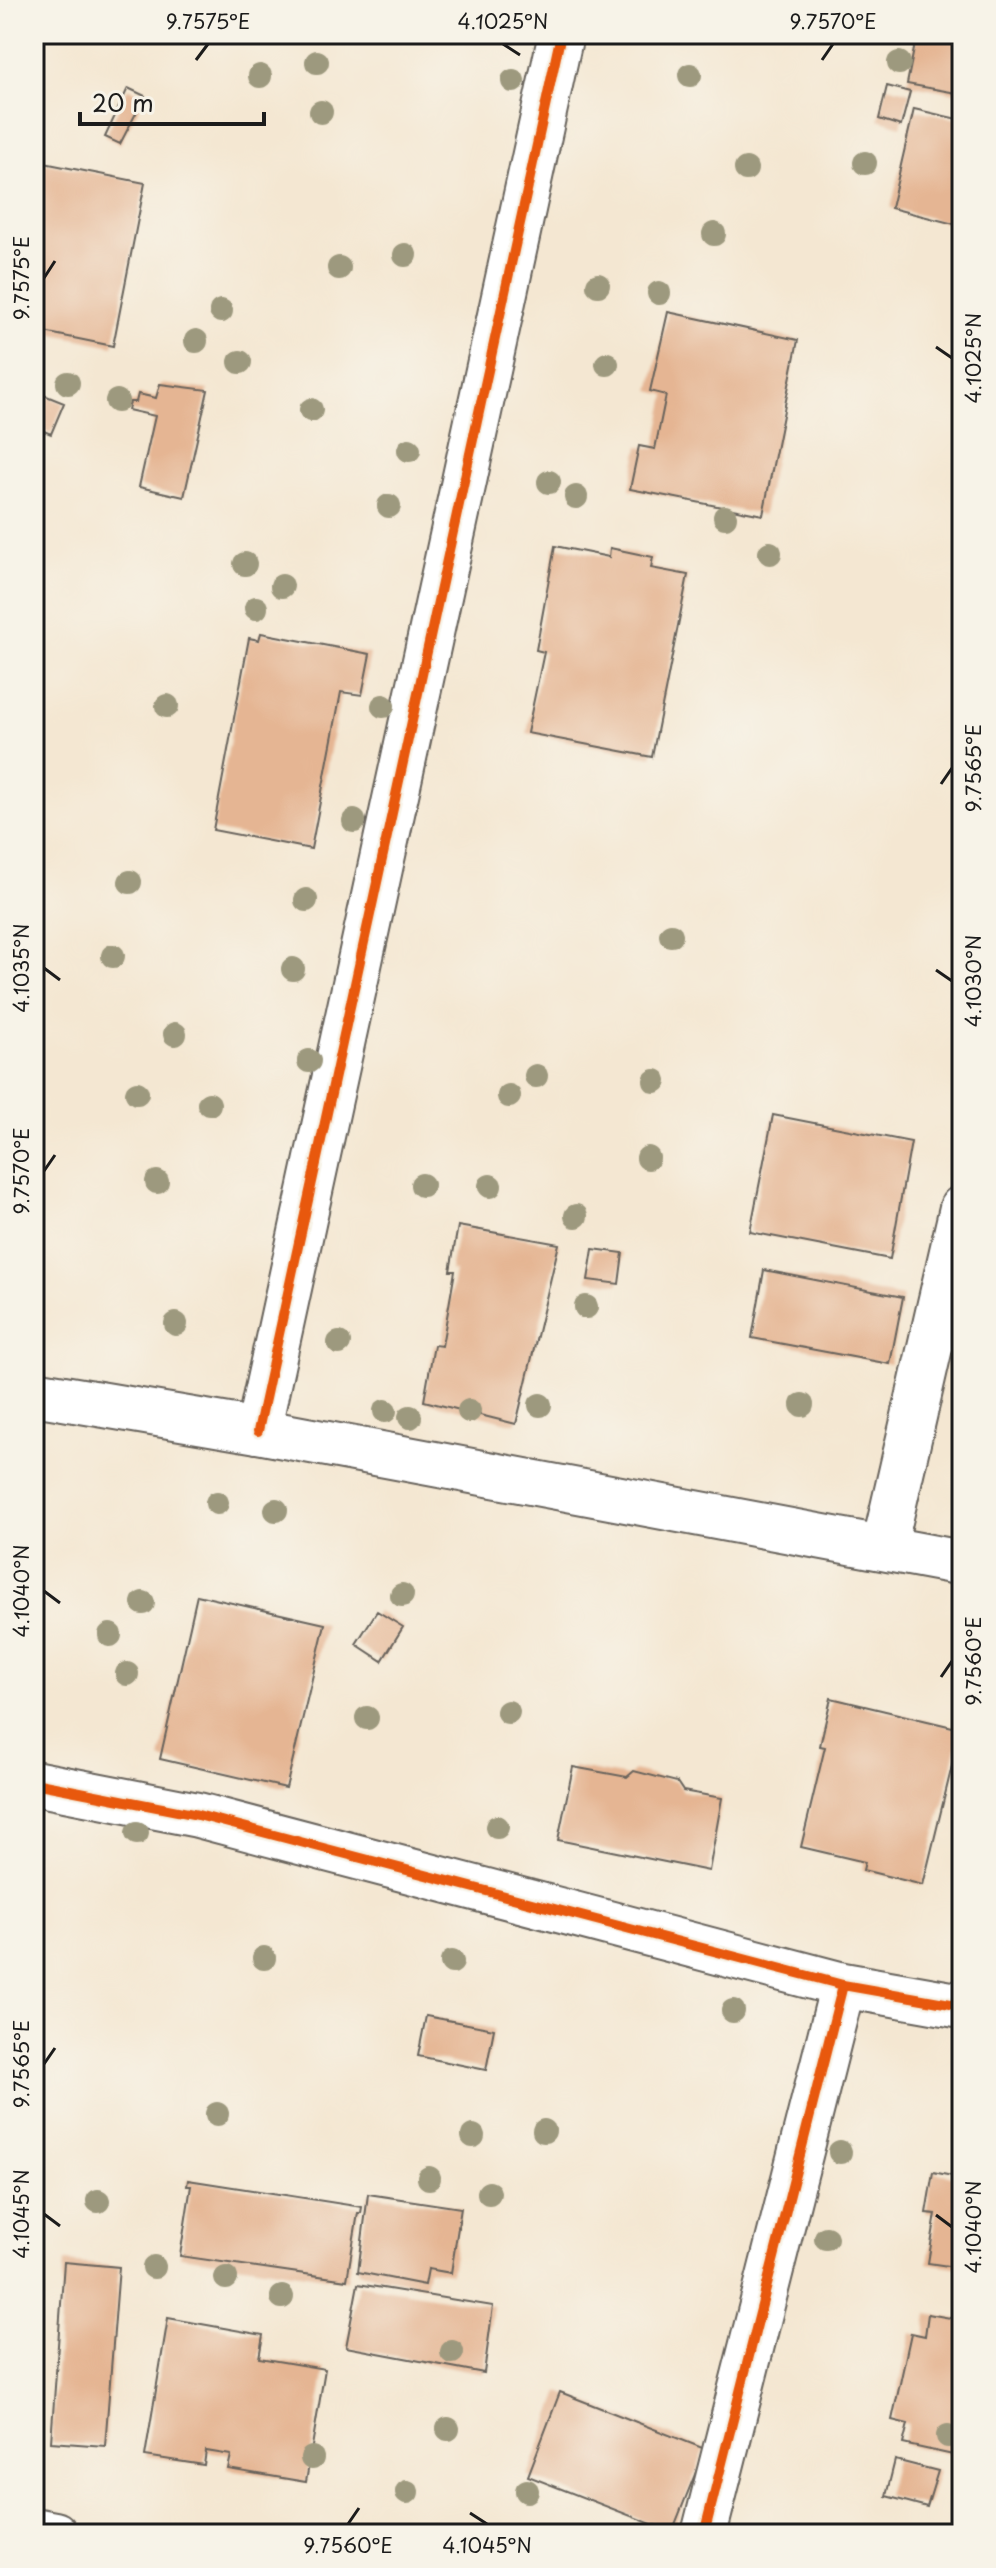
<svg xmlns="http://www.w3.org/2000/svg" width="996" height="2568" font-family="'Playpen Sans',sans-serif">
<rect width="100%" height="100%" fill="#f7f3e8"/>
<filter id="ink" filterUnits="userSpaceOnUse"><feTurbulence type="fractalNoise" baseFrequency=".0125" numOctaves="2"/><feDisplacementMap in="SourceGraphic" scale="16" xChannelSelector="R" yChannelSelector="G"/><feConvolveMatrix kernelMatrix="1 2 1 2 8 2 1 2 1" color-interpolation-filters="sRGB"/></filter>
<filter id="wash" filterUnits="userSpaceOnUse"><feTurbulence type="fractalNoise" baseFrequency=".006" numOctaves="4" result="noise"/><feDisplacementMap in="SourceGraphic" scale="32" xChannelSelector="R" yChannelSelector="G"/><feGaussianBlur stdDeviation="1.8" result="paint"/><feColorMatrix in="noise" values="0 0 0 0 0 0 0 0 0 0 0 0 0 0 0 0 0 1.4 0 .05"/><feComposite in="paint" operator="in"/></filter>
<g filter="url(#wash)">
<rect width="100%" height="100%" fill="#f4e7d2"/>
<g id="blocks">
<path fill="#e5b593" d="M917,34H962V94L907,84Z
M887,86L910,92L901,126L879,119Z
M128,88L145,96L120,144L105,137Z
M914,109L962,120V226L891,208Z
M34,161L145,183L113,346L34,330Z
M668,312L798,340L763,515L630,489L639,446L655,449L666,395L650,391Z
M160,384L208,390L184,497L139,487L155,416L128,410L130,402H136L138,394L156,398Z
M44,395L64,403L51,434L34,427V420Z
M555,546L609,557L610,548L653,557L651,568L688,575L652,757L527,733L544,652L536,650Z
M261,633L370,654L362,695L341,692L311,849L213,830L249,638L259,640Z
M773,1115L911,1142L890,1259L750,1232Z
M458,1226L559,1244L516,1424L424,1401L434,1345L442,1346L455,1271H450Z
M593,1249L623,1253L619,1284L588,1280Z
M764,1270L903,1297L890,1364L752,1338Z
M197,1595L325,1624L286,1788L160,1759Z
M377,1611L403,1627L382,1661L356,1644Z
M831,1698L961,1729L923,1885L863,1870L865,1862L801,1847L825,1747L820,1746Z
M573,1767L627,1777L634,1771L677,1782L683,1791L722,1798L709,1871L558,1840Z
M426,2016L494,2029L486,2070L418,2056Z
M962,2168V2268L928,2263L936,2214L926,2213L933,2172L952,2176Z
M188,2180L362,2207L361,2213H358L347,2280L180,2256L191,2186H187Z
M368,2194L461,2208L451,2273L428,2269L425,2285L358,2272Z
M64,2262L119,2267L105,2446L51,2442Z
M358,2284L493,2306L484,2373L346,2347Z
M928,2314L962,2320V2457L903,2444L908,2424L892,2420L911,2333L925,2336Z
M168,2318L263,2335L259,2358L325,2369L306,2482L228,2469L231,2455L206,2451L204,2465L145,2456Z
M560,2392L705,2449L672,2532L528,2476Z
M895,2460L938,2471L927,2507L886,2496Z"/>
</g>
</g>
<g filter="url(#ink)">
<use href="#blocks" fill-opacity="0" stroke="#68635c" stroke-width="2"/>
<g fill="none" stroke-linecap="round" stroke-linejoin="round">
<defs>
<path id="minor" d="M258,1431L561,34
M884,1547L962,1208
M34,1783L198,1815L843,1985L962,2006
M34,2530L55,2534
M704,2534L843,1985"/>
<path id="secondary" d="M34,1393L258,1431L962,1563"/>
</defs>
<use href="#minor" stroke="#68635c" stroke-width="48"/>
<use href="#secondary" stroke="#68635c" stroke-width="48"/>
<use href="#minor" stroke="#fff" stroke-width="44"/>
<use href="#secondary" stroke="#fff" stroke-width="44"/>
<defs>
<path id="cycleway" d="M258,1431L561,34
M34,1783L198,1815L843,1985L962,2006
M704,2534L843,1985"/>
</defs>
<use href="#cycleway" stroke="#f7f3e8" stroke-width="15"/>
<use href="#cycleway" stroke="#e8590c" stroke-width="10"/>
</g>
<g fill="#9d997e">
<circle cx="317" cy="62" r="12"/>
<circle cx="899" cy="63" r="12"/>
<circle cx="690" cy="75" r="12"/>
<circle cx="260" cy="76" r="12"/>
<circle cx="513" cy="81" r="12"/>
<circle cx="321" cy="112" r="12"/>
<circle cx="865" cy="163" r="12"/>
<circle cx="746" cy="169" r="12"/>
<circle cx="714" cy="234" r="12"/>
<circle cx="405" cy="255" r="12"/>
<circle cx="339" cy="268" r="12"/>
<circle cx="598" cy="285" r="12"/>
<circle cx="659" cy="293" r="12"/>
<circle cx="221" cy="311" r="12"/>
<circle cx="196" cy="341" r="12"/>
<circle cx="240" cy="362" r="12"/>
<circle cx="607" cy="364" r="12"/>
<circle cx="68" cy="383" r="12"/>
<circle cx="117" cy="401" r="12"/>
<circle cx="311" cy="410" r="12"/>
<circle cx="409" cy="450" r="12"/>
<circle cx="549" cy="482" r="12"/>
<circle cx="576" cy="497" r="12"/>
<circle cx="389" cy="506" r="12"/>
<circle cx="725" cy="517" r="12"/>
<circle cx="770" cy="553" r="12"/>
<circle cx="245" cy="564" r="12"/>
<circle cx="282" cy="586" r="12"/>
<circle cx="256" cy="608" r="12"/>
<circle cx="167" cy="706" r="12"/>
<circle cx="383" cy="706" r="12"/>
<circle cx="354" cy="821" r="12"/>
<circle cx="130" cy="882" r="12"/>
<circle cx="306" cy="900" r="12"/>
<circle cx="671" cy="935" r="12"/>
<circle cx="113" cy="956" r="12"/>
<circle cx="293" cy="969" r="12"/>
<circle cx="175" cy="1034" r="12"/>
<circle cx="309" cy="1061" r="12"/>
<circle cx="536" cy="1076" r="12"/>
<circle cx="655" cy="1081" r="12"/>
<circle cx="137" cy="1093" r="12"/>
<circle cx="509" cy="1096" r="12"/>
<circle cx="209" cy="1104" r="12"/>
<circle cx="648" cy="1158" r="12"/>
<circle cx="157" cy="1182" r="12"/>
<circle cx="422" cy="1185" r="12"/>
<circle cx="490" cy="1186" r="12"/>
<circle cx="576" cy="1216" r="12"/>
<circle cx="586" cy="1307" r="12"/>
<circle cx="176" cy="1324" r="12"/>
<circle cx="339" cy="1343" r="12"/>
<circle cx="540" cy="1405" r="12"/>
<circle cx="802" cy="1405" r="12"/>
<circle cx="385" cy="1411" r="12"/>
<circle cx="469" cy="1411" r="12"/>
<circle cx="410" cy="1417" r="12"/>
<circle cx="217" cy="1503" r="12"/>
<circle cx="276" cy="1510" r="12"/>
<circle cx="402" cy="1595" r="12"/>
<circle cx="143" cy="1603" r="12"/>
<circle cx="110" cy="1635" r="12"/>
<circle cx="127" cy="1674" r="12"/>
<circle cx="508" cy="1712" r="12"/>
<circle cx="367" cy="1718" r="12"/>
<circle cx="497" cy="1827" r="12"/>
<circle cx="137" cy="1833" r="12"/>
<circle cx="264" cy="1958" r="12"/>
<circle cx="452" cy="1962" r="12"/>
<circle cx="733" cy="2011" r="12"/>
<circle cx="217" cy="2114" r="12"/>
<circle cx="544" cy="2131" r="12"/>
<circle cx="473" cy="2136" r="12"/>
<circle cx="840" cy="2152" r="12"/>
<circle cx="429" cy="2178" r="12"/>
<circle cx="489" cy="2193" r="12"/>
<circle cx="98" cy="2201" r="12"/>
<circle cx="826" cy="2238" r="12"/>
<circle cx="154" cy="2267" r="12"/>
<circle cx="226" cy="2278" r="12"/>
<circle cx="282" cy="2297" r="12"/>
<circle cx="452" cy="2352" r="12"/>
<circle cx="448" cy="2429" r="12"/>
<circle cx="948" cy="2436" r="12"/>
<circle cx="312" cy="2458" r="12"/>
<circle cx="527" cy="2491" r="12"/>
<circle cx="407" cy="2492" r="12"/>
</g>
</g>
<path fill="none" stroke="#1c1c1c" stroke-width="3" d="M503,44L520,55M196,60L208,44M822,60L833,44M44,278L55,261M936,347L952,358M941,784L952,768M44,968L60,980M936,970L952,981M44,1171L55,1155M44,1591L60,1603M941,1677L952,1661M44,2064L55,2048M44,2214L60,2226M936,2215L952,2227M470,2513L487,2524M348,2524L359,2508"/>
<rect width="996" height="2568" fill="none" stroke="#f7f3e8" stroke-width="88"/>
<path d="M80 112v12h184v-12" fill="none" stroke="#1c1c1c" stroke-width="4"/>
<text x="92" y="112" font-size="24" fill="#1c1c1c" stroke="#f7f3e8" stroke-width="6" paint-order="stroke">20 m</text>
<rect x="44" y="44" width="908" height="2480" fill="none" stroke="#1c1c1c" stroke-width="3"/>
<g font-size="20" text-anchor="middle" fill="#1c1c1c">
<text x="208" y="29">9.7575°E</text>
<text x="503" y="29">4.1025°N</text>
<text x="833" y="29">9.7570°E</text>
<text transform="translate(22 278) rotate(-90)" y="7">9.7575°E</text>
<text transform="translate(974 358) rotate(-90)" y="7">4.1025°N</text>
<text transform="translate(974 768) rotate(-90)" y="7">9.7565°E</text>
<text transform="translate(22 968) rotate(-90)" y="7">4.1035°N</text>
<text transform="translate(974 981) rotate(-90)" y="7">4.1030°N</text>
<text transform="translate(22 1171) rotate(-90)" y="7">9.7570°E</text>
<text transform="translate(22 1591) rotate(-90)" y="7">4.1040°N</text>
<text transform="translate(974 1661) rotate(-90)" y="7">9.7560°E</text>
<text transform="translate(22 2064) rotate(-90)" y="7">9.7565°E</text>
<text transform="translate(22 2214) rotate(-90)" y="7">4.1045°N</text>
<text transform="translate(974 2227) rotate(-90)" y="7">4.1040°N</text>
<text x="348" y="2553">9.7560°E</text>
<text x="487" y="2553">4.1045°N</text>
</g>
</svg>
